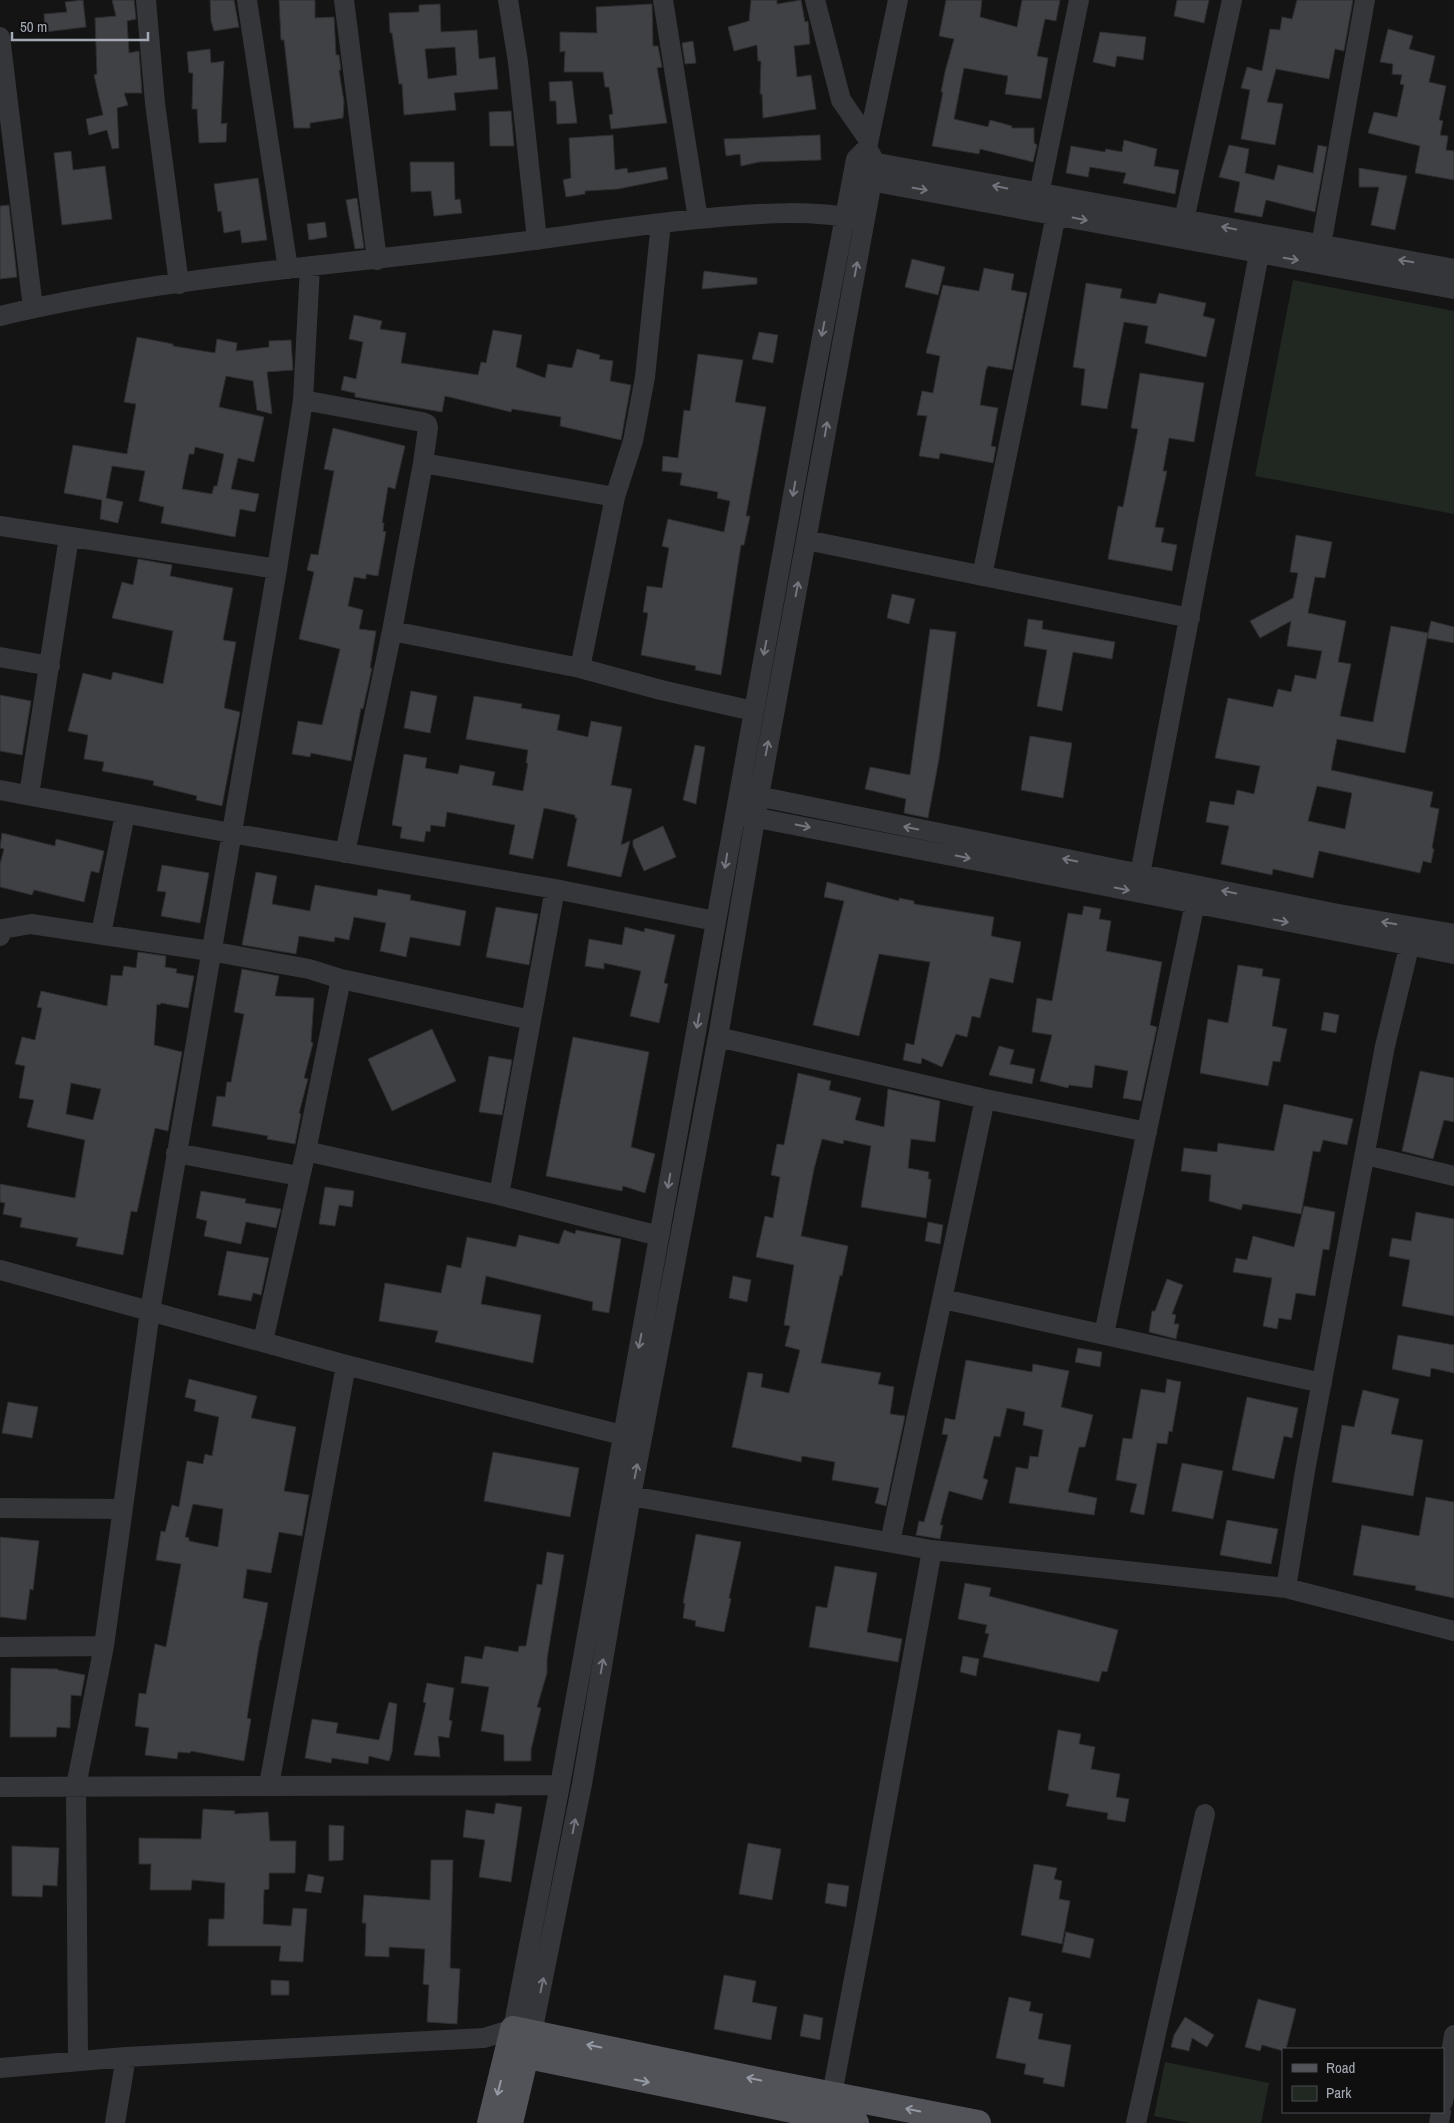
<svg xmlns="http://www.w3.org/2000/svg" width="1454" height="2123" font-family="'Archivo Narrow',sans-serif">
<rect width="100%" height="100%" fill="#141415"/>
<path fill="#202821" d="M1293,280L1454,311V514L1255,476Z
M1165,2062L1269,2083L1261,2123H1190L1154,2116Z"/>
<path fill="#404145" stroke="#2e2e31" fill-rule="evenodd" d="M83,0L86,27L45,32L44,14L67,12L65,2Z
M112,0H134L136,19L127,21L129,53L139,51L142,93H124L128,105L117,108L119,148L112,149L107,130L89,135L86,119L103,115L94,75L97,74L95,18L116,16Z
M210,0H234L239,27L214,31L211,21Z
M279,0H315V18L334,17L336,55H339L341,70H339L344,102L343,118L310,123V128H294L284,40H281Z
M751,0H777V4L801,0L805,22L808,21L810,44L794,46L797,77L811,75L816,109L763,118L762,94H760L761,61H758L757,45L734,51L728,27L749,21Z
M946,0H982L980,17L1017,27L1022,0H1060L1056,21L1045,19L1037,56L1048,58L1041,99L1005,94L1008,76L964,68L954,119L988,127L990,120L1012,126L1011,128H1034V143L1037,145L1033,162L980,149L979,154L932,146L943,92H941L945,72L954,39L939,36Z
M1177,0H1209L1204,23L1174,16Z
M1297,0H1353L1344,51L1335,49L1329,79L1276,69L1267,102L1283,104L1275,145L1241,139L1250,90L1241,88L1247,67L1262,71L1270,29L1280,30L1282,17L1292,19Z
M440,4L441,32L477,30L479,59L495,57L498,89L454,93L456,110L404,115L402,84H399L392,33H390L389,13L419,12V5ZM455,47L457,75L428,79L425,49Z
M652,4L653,46H658L662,67L657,68L667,123L611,129L609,115L613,114L609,87H605L603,72H564L565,51L560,52V32L597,33L596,7Z
M1388,29L1413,36L1409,49L1435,56L1429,82L1446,86L1439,120L1443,121L1440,135L1448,136L1446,150L1454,151V180L1415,173L1420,146L1368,133L1374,112L1397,117L1404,85L1400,84L1402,75L1392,74L1393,64L1380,62Z
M1100,32L1146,37L1143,60L1117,56L1115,67L1093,62Z
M693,41L696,63L685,64L682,43Z
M210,49L211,63L224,61L221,124L227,123L226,142L199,143L197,109H192L193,73H189L187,52Z
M572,81L577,123L557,124L556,101H550L549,82Z
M511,111L514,146H490L489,112Z
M613,135L615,170L627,168L628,173L666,167L668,179L618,189L585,191V194L566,197L563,180L571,178L569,138Z
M820,135L821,160L759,162L741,166L740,154L726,156L724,139Z
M1124,140L1157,149L1154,166L1179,170L1175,194L1123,183L1126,173L1090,167L1088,177L1066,173L1071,146L1105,152L1106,149L1122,152Z
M1229,145L1249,149L1245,173L1274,180L1278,165L1313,173L1318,145L1327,147L1315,212L1266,200L1262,217L1234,212L1240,182L1219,177Z
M71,151L73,170L105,166L112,219L62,225L54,153Z
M410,162H454L455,200L460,199L462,213L434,216L431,191L411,192Z
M1359,168L1407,176L1395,230L1371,225L1379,187H1359Z
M258,178L267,240L242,243L240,230L224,233L221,211L218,212L214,184Z
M357,198L364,248L355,249L346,200Z
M9,205L17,277L0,279V206Z
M325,222L327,237L309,240L307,224Z
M912,259L945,267L938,295L905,287Z
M984,268L1014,274L1011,290L1027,293L1012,370L988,366L986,370L980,405L998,408L991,446L996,447L993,463L940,453L939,459L919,456L927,416L917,415L922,391L933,393L940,356L926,353L943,285L979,291Z
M704,271L757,278V284L702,289Z
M1086,283L1122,289L1120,298L1156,304L1159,293L1206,303L1203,316L1215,319L1206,357L1145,343L1148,326L1124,322L1107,409L1081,405L1085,369L1073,367Z
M354,315L382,321L380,329L406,333L401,363L478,375L481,362L486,363L493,330L522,335L516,367L545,378L548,364L572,368L577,349L600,355L599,359L613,361L610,381L631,385L621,440L560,426L561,417L512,409L511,412L445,396L442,412L355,397V393L341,390L344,376L356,379L363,342L349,339Z
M759,332L778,335L773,363L752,359Z
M137,337L173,344V346L215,353L217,339L237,343L236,351L269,347V341L291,340L293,370L267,372L272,414L257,410L253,381L226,376L219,407L264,417L254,462L238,458L231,489L259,494L255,512L240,509L235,537L161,523L164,507L139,501L145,471L112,466L106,498L123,502L118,523L100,519L102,500L64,493L73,445L127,454L136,404L124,402ZM195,447L224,454L217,486H214L212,494L182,489L189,454H194Z
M698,354L743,360L735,402L766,407L746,516H750L744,545H741L721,675L695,670L696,666L641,655L648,613L643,612L647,586L662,588L669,548L662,546L668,519L724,532L730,501L717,498L718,492L680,485L682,473L662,471L663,456L678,458L684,410L690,411Z
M1140,373L1204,383L1194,442L1169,438L1163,471H1167L1155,527L1164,528L1161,542L1177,545L1172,571L1108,559L1118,506L1123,507L1138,429L1131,428Z
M333,428L405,446L395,489L388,487L382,523H384L383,531L386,532L378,576L366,574V579L354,577L348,606L363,610L359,629L376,631L370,668H372L363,709L361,708L351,761L311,753L310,757L292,754L298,721L322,725L340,649L299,639L314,572L307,570L311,554L318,555L334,471L324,469Z
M1296,535L1332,542L1325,578L1315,577L1308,613L1346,621L1338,662L1351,664L1340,716L1373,722L1391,626L1428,633L1405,753L1337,739L1331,770L1433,792L1430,807L1439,809L1432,848L1434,849L1431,863L1423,861L1420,873L1319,851L1313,878L1273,869L1272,875L1221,864L1229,826L1206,822L1210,801L1234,805L1237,790L1254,794L1260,766L1215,758L1228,698L1273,707L1278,689L1291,692L1295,675L1316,679L1322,651L1287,646L1291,621L1260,638L1250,621L1293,598L1298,573L1290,572ZM1317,786L1352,793L1345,829L1308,821Z
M138,559L172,565L170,576L233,588L223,640L236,642L224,708L240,712L222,806L196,800L197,796L153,785L154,781L102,771L104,762L84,759L88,735L68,731L83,673L111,680L113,672L163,684L173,631L112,618L122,582L133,585Z
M892,594L915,599L909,624L887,618Z
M1028,619L1043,621L1042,629L1115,642L1112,659L1073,652L1062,711L1037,706L1047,650L1024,646Z
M1431,621L1454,627V643L1427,638Z
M930,629L956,632L939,759L928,818L904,813L906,799L865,789L870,767L910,775Z
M411,691L437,696L430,733L404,728Z
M0,695L31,701L22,755L0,751Z
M474,696L522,704L521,708L560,715L557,730L588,737L591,721L622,727L611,785L632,789L621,845L630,841L621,877L567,866L577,818H575V815L544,808L533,859L509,854L515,825L447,812L445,827L431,825L430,832L426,831L424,842L400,838L402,827L392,825L404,754L427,758L425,768L458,774L460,765L495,772L492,785L523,791L528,763H526L528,750L466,739Z
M1030,736L1072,743L1063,798L1021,790Z
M695,745L705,747L696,804L683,800Z
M663,826L676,857L644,871L633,846V840Z
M2,833L55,846L56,839L104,851L99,873L91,871L84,902L34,890L32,895L0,887V864L4,849L0,848Z
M162,865L209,873L200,923L161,916L166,892L157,891Z
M256,872L277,876L272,904L310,911L315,885L377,896L378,889L411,895L410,900L466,911L460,946L410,937L406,957L380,951L386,923L354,917L349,940L335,937L334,942L299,936L296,954L242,945Z
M827,882L899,901V898L914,901V904L994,917L991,936L1021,942L1013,983L990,978L980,1018L972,1016L967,1037L956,1034L942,1067L922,1058L921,1064L903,1060L906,1043L914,1045L930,962L879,954L859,1036L813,1025L844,901L824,897Z
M1084,906L1101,909L1099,919L1111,921L1106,951L1162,962L1150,1025L1157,1027L1141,1101L1123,1098L1128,1071L1095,1065L1092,1088L1069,1085L1068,1088L1040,1081L1052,1035L1032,1032L1037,998L1052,1001L1068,913L1082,915Z
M496,907L538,914L529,965L486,957Z
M625,927L644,932L645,928L675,935L664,983L668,984L659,1023L630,1016L641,971L604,963V969L585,966L589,939L622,945Z
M138,952L166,956L165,967L177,969L176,973L194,976L188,1008L161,1003L160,1005L157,1004L154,1045L182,1052L168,1131L155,1128L137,1212L131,1211L123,1255L76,1246L78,1238L20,1227L22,1218L3,1214L5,1203L0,1202V1184L75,1198L85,1140L27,1127L34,1100L19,1098L25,1066L15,1064L22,1037L35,1040L42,1008L37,1007L41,991L107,1006L111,975L122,976L124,966L136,968ZM71,1083L101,1089L93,1120L66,1114Z
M1238,965L1263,969L1262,976L1280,979L1272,1026L1287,1029L1280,1062L1273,1061L1268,1086L1200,1073L1208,1019L1228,1023Z
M242,969L279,976L275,996L314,998L311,1042L313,1043L304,1078L308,1079L299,1113L301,1114L295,1144L267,1139L268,1136L212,1126L217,1096L225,1097L227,1082H231L244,1014L234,1012Z
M1324,1012L1339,1015L1336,1033L1321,1030Z
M432,1029L456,1081L392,1111L368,1059Z
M573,1037L649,1052L631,1147L655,1154L645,1193L623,1186L622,1191L546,1176Z
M999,1046L1014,1050L1010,1064L1035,1069L1032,1084L989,1075Z
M489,1056L512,1060L502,1115L479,1112Z
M1420,1071L1454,1078V1122L1444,1120L1433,1159L1402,1151Z
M798,1073L831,1081L829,1090L861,1098L855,1120L884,1127L888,1089L940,1101L935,1142L911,1139L908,1168L929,1172L928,1179H931L926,1218L861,1207L871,1146L844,1140L843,1144L822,1139L814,1169L801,1236L848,1246L842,1276L840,1275L821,1363L881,1373L878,1384L894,1387L890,1414L905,1416L886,1506L875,1503L879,1488L832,1480L835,1462L802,1456L801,1462L732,1447L748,1372L763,1374L761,1387L789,1393L800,1350L785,1346L790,1326L784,1325L794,1265L756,1257L765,1216L773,1218L780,1177L771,1175L777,1144L784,1145Z
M1284,1104L1353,1119L1347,1145L1323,1140L1320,1152L1313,1151L1301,1214L1243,1204L1241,1210L1209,1201L1211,1175L1181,1171L1184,1148L1217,1152L1218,1143L1274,1151Z
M325,1187L354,1191L352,1207L339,1205L335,1226L319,1224Z
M201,1191L246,1199L245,1203L281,1209L276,1228L246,1222L241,1244L204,1236L207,1221L196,1218Z
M1304,1206L1335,1212L1329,1250L1323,1249L1315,1296L1296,1293L1291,1320L1279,1318L1277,1329L1263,1326L1272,1278L1233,1272L1236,1258L1247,1260L1253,1236L1294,1247Z
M1416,1212L1454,1219V1316L1402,1306L1410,1260L1389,1256L1392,1238L1411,1241Z
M928,1222L943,1225L940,1244L925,1241Z
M564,1230L575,1234L576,1230L621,1239L609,1313L592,1310L593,1302L486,1276L481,1304L541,1315L533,1363L435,1342L438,1331L379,1321L385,1283L441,1293L447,1265L461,1268L467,1237L516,1247L519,1235L559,1244Z
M227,1251L269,1258L261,1295L253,1293L251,1301L218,1295Z
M733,1276L751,1280L747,1302L729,1298Z
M1167,1279L1183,1285L1172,1314L1176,1315L1174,1324H1179L1176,1339L1149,1332L1152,1311H1155Z
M1398,1335L1454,1345V1373L1431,1368L1430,1377L1392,1369Z
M1078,1348L1102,1352L1100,1367L1075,1362Z
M966,1360L1032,1372L1033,1364L1069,1371L1061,1407L1093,1415L1085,1447H1079L1068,1492L1097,1498L1094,1515L1009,1503L1016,1467L1028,1469L1030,1456L1038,1457L1043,1430L1023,1425L1025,1412L1007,1408L1000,1437L994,1436L983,1478L988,1480L982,1500L949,1491L940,1525H943L940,1539L916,1535L919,1521L924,1522L948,1435L942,1434L945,1418L955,1420Z
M189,1379L257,1396L251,1418L296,1427L284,1491L309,1495L302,1536L279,1532L271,1573L247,1569L243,1598L268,1603L261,1640H260L247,1718L251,1719L244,1761L191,1751L190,1753L178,1752L177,1759L145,1755L149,1728L135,1726L139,1693L146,1694L155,1644L166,1647L181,1564L156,1560L161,1531L165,1532L172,1505L179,1507L187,1461L203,1464L205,1454L212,1456L219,1417L194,1411L196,1400L185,1397ZM193,1504L223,1509L218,1547L189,1541V1538L185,1537Z
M1167,1379L1181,1382L1172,1432L1169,1431L1167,1444L1157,1443L1144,1515L1130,1512L1137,1484L1116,1480L1123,1438L1132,1439L1141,1389L1165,1393Z
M1363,1390L1399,1399L1391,1434L1423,1440L1413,1496L1332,1482L1342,1425L1354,1427Z
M1247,1397L1298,1408L1292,1438L1284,1436L1274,1479L1232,1470Z
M8,1402L38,1407L32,1438L2,1433Z
M493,1452L579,1468L570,1517L484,1501Z
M1182,1463L1223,1471L1213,1519L1172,1511Z
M1426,1497L1454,1502V1598L1415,1590L1416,1586L1353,1575L1362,1525L1419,1536Z
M1227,1520L1278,1529L1271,1564L1220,1555Z
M696,1534L741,1542L729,1598L731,1599L724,1632L695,1626L696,1621L683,1618L685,1603H683Z
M0,1537L39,1541L33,1590L30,1589L26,1620L0,1617Z
M547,1552L564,1555L547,1659V1673L537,1707L541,1708L531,1750V1761H504V1735L481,1731L489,1687L461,1683L465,1656L482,1659L485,1646L518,1652L519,1646H526L537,1584L542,1585Z
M835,1566L877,1573L867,1632L902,1639L898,1662L809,1647L816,1606L827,1608Z
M965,1583L991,1588L989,1596L1118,1630L1107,1672L1102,1671L1099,1682L983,1657L989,1634L985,1633L987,1625L958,1619Z
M963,1656L979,1659L976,1676L960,1672Z
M11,1668L58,1669V1670L85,1675L81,1696L71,1695L70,1728L57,1727L56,1737H10Z
M427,1683L454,1688L449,1720L452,1721L449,1738L438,1736L440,1757L414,1755L426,1703L423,1702Z
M389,1702L397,1704L392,1752L389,1761L369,1756L368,1764L332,1758L331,1763L305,1758L312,1719L338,1723L336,1733L379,1740Z
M1058,1730L1081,1734L1079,1744L1095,1747L1091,1769L1120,1774L1116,1797L1129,1799L1125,1822L1107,1819L1108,1813L1066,1806L1069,1794L1048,1790Z
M496,1803L522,1807L511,1882L479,1877L485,1840L463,1837L466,1810L494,1814Z
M203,1809L235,1811L234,1814L268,1812L270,1841H296L295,1873H269V1889L264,1890L263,1924L291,1926L293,1908L307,1909L303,1962L279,1961L281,1946H208L209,1919H224L225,1883L192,1880L191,1890H150L151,1864H139V1838L201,1839Z
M329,1825L344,1826L343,1860L329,1861Z
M748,1843L781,1849L772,1900L739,1894Z
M12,1846L59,1848L57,1886L43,1885L42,1897L12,1896Z
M431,1860H453L450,1968L460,1969L457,2024L427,2022L429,1985L423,1984L425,1949L389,1947V1957L365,1956L366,1923H362L364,1895L430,1900Z
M1034,1864L1057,1868L1054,1879L1062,1881L1059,1899L1070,1901L1062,1944L1021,1935Z
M308,1874L324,1877L321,1893L305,1891Z
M828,1883L849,1886L846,1907L825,1903Z
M1066,1932L1094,1939L1090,1958L1062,1952Z
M724,1975L756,1981L752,2002L777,2007L771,2040L714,2029Z
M271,1980L289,1981V1995H271Z
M1009,1997L1031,2002L1029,2011L1043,2014L1038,2039L1071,2045L1064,2087L1043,2083L1044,2078L1024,2074L1026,2064L996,2058Z
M1258,1999L1296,2009L1286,2049L1283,2051L1262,2045L1260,2051L1245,2047Z
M804,2014L823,2018L820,2040L800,2036Z
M1185,2017L1214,2035L1207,2047L1192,2038L1189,2051L1171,2047L1174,2035Z"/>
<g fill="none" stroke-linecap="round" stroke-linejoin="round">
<path stroke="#35363a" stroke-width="20" d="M146,0L155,103L179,284
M247,0L288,269
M344,0L377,260
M508,0L518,62L537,240
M663,0L698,219
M815,0L841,100L868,139
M0,37L33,308
M861,160L1454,269
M859,179L1454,289
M1039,194L1079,0
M1184,220L1232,0
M1321,245L1365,0
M0,316C163,277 337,265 503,244C575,235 647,223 719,217C766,213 811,210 858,219
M303,400L422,422L427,424L428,428L423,463L392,631L345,853
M423,463L615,497
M0,526L277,569
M806,540L1190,618
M982,576L1056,215
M392,631L580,668L661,690L753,711
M0,657L50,666
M580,668L615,497L633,441L645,377L661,223
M0,790L231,833L555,889L715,921
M747,794L1333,913L1454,934
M29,795L69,537
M742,815L1454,954
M1140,874L1259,254
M101,934L125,814
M0,936L2,929L31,924L210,951L309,969L341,979L531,1020
M718,1037L985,1099L1147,1132
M306,1151L499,1195L659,1236
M176,1153L299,1176
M1366,1155L1454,1176
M499,1195L555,889
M0,1270L346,1365L622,1435
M943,1299L1322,1383
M1104,1334L1195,903
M263,1341L306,1151L341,979
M631,1496L932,1550L1286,1588L1454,1631
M0,1508L123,1509
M890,1542L985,1099
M1286,1588L1305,1471L1385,1046L1412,935
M0,1647L104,1646
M269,1785L346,1365
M0,1787L560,1785
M532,2033L582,1784L631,1496L718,1037L759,796L872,181L875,162L867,148
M78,2060L76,1786L104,1646L150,1311L277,569L303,400L310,266
M0,2068L126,2057L484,2038L513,2029L560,1785L812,390L856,159L867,148L898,0
M832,2094L864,1926L932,1550
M1443,2102L1454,2035
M115,2123L126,2057
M1136,2123L1205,1814
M1439,2123L1441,2112"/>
<path stroke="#515359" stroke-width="26" d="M508,2052L856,2123
M490,2123L513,2029L767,2082L978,2123
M510,2123L530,2038"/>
</g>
<defs><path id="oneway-shaft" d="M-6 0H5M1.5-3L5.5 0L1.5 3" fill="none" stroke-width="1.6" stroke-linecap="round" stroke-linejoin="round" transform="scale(1.25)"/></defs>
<g stroke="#73767e">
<use href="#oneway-shaft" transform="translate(1000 187) rotate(-169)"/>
<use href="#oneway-shaft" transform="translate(920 189) rotate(10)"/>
<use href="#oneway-shaft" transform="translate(1080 219) rotate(11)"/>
<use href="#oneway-shaft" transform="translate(1229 228) rotate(-169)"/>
<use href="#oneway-shaft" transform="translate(1291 259) rotate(10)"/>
<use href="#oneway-shaft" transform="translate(1406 261) rotate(-170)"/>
<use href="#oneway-shaft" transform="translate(856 269) rotate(-79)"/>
<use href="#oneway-shaft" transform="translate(823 329) rotate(101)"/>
<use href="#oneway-shaft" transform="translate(826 429) rotate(-80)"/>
<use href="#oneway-shaft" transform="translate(794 489) rotate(100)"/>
<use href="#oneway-shaft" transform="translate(797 589) rotate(-79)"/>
<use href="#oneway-shaft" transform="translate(765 648) rotate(101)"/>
<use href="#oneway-shaft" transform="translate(767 748) rotate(-79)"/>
<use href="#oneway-shaft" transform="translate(803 826) rotate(11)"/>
<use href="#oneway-shaft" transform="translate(911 828) rotate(-168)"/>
<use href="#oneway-shaft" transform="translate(963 857) rotate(11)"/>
<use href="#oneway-shaft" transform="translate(1070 860) rotate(-168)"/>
<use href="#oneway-shaft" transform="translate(726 861) rotate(99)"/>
<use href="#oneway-shaft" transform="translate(1122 889) rotate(11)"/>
<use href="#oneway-shaft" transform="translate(1229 892) rotate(-168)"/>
<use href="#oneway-shaft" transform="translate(1281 921) rotate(12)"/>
<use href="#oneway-shaft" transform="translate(1389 923) rotate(-170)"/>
<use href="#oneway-shaft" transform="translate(698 1021) rotate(100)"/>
<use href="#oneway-shaft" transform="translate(669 1181) rotate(100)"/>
<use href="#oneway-shaft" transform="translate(640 1341) rotate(101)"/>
<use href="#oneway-shaft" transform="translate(636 1471) rotate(-79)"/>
<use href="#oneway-shaft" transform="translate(602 1666) rotate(-80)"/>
<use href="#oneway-shaft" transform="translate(574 1826) rotate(-79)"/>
<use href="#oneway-shaft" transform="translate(542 1985) rotate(-78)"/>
</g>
<g stroke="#9499a3">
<use href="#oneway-shaft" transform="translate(594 2046) rotate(-168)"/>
<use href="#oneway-shaft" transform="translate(754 2079) rotate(-168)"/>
<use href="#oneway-shaft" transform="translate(642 2081) rotate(12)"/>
<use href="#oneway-shaft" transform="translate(499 2088) rotate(104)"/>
<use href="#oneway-shaft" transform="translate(913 2110) rotate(-169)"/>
</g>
<rect x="1282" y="2048" width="162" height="65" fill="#0f0f10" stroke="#4b4d52"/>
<rect x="1292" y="2064" width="25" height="8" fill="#515359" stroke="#4b4d52"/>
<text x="1326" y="2073" font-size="15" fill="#a5abb6">Road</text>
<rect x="1292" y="2086" width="25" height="15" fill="#202821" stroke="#4b4d52"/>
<text x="1326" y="2098" font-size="15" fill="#a5abb6">Park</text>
<path d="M12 32v8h136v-8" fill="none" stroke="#a5abb6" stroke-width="2.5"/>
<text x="20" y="32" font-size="15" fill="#a5abb6" stroke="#0f0f10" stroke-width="4" paint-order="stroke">50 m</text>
</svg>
